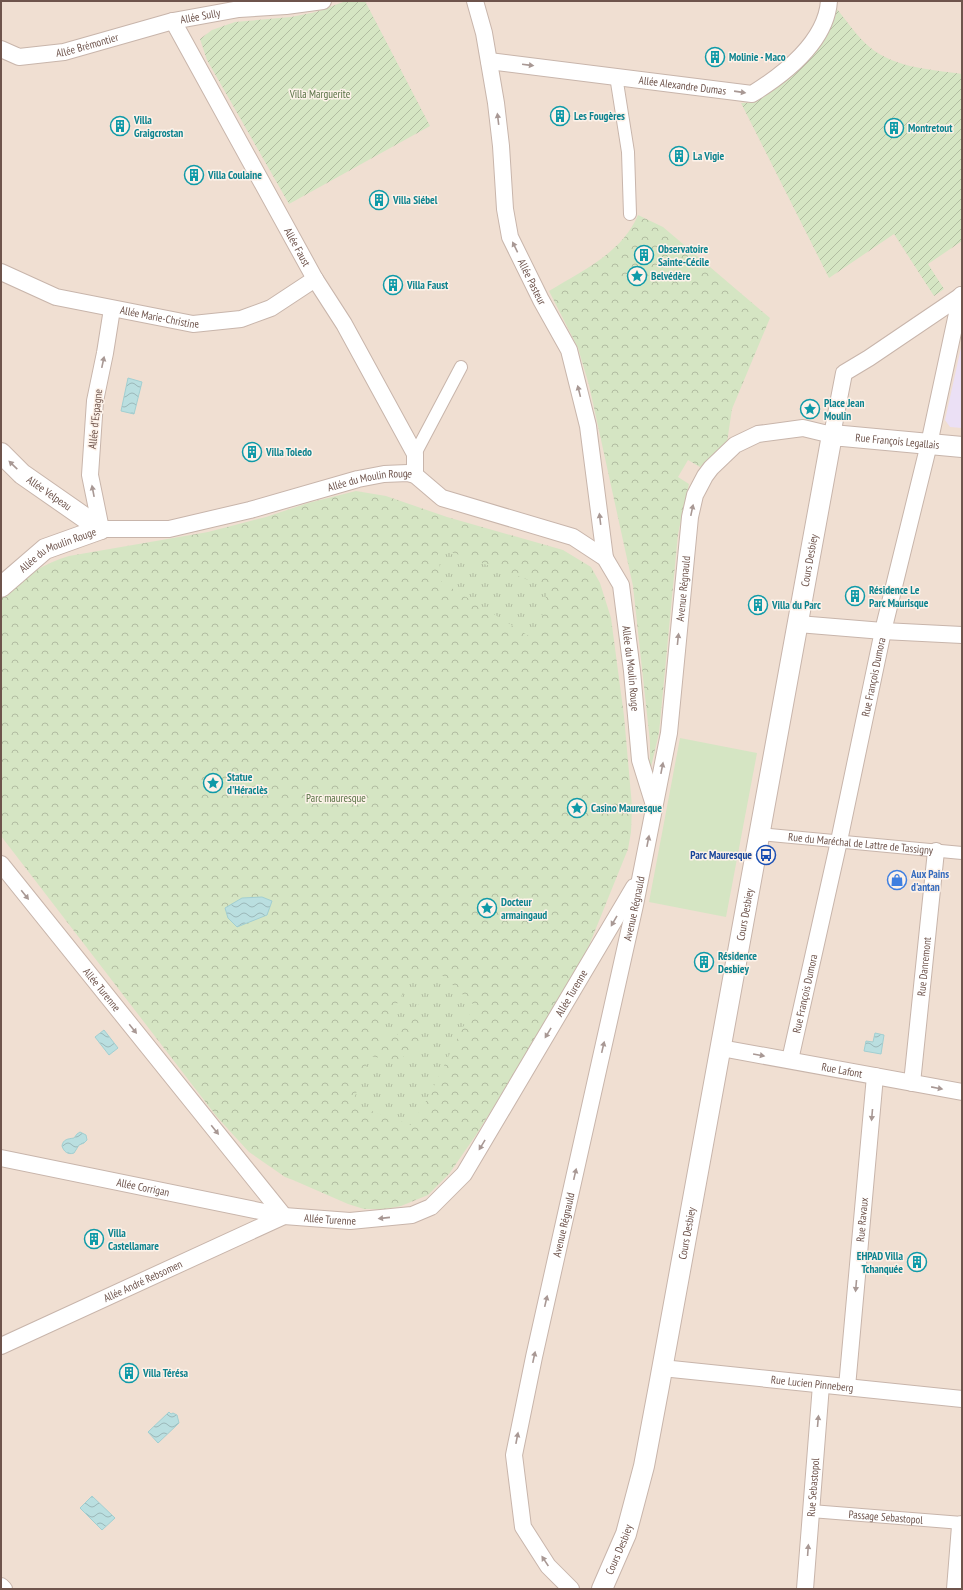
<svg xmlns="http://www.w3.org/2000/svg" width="963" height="1590" font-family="'PT Sans Narrow',sans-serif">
<defs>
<pattern id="forest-crowns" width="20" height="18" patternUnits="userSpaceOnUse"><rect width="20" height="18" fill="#d5e5c3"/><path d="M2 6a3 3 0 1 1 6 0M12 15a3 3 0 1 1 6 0" fill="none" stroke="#b1bca1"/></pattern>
<pattern id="park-tufts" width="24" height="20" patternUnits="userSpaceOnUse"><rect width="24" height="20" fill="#d5e5c3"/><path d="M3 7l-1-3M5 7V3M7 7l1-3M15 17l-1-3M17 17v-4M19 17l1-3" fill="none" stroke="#b1bca1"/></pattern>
<pattern id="garden-furrows" width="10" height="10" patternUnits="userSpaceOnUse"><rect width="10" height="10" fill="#d5e5c3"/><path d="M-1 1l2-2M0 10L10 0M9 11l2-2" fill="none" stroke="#b1bca1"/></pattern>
<pattern id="water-waves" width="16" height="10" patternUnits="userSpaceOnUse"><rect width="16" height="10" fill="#badfe0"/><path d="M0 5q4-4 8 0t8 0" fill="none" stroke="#9bb7b8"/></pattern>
</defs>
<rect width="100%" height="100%" fill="#f9eee3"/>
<path fill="#f0dfd2" d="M1,1H962V1589H1Z"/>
<path fill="#ebe0f5" d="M962,343V428L950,427L945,420Z"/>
<path fill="#d5e5c3" d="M680,738L757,753L726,917L649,902Z"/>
<path fill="url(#forest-crowns)" d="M638,215L663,227L770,318L732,409L727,442L700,467L688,460L678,477L689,484L678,534L659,733L651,767L647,765L650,758V742L633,586L589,385L578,348L549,291C582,271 622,253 638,215Z
M356,491L386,496L447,517L563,550L591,567L600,583L611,618L624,716L632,806L631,832L628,849L586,953L531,1047L476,1135L449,1174L428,1195L401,1206L385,1209H364L348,1204L293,1180L285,1177L249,1152L217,1117L1,836V595C22,578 44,563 69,556L208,532L266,517L308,503Z"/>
<path fill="url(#park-tufts)" d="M437,547L548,587L537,641L442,582Z
M443,976L474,1005L428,1098L411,1125L352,1104L370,1056L396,1061L420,1047L419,1004L396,1037L380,1032L412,979Z"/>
<path fill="url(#garden-furrows)" d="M346,1H365L430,126L289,204L207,60L200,39L212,30L235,22L291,17L316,12Z
M837,9C846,20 854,32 864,42C890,68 928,69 962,74V241L928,264L944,289L934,296L894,234L829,278L741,103L755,102C764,93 775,88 785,81C807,65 827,33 837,9Z"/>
<path fill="url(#water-waves)" stroke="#a2cfd1" d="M128,378L142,382L134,414L121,411Z
M262,897L272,901L267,915L237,927L228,918L225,908L242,898Z
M104,1030L118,1048L109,1055L95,1037Z
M875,1033L884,1035L881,1054L864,1051L866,1041L873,1042Z
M80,1132L86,1135L87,1140L84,1143L79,1145L74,1153C68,1155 64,1152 62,1146C63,1139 68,1139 74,1138L77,1134Z
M169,1412L171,1414L173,1413L177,1415L179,1423L158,1443L148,1432Z
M92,1496L115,1518L102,1530L80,1508Z"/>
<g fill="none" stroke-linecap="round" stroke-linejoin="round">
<defs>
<g id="pedestrian">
<path d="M616,76L628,152L630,214"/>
<path d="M415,454L461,367"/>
<path id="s1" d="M760,834L962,853"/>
<path id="s2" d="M811,1511L962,1523"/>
</g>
<g id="minor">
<path id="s3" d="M475,1L484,33L496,103L501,146L505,209L510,237L541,300L569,350L588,426L605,558"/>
<path id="s4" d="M173,21L315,279L344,324L415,454V475"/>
<path id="s5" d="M1,49L19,57L64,52L173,21L239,9L286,6L323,1"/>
<path id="s6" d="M489,61L752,94C783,75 826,42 829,1"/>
<path id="s7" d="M1,272L56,297L193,324L241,319L271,308L315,279"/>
<path id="s8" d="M112,309L105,353L95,401L90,475L101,529H169L250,510L358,479L384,474L408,473L415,475L442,498L573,537L605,558L621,585L632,671L640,760L654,805"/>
<path d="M798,624L883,631L962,635"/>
<path id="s9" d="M1,864L284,1216"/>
<path id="s10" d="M721,1048L962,1092"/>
<path id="s11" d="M790,1060L839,841L883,631L929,444L961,295"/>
<path id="s12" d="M912,1083L936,851"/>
<path id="s13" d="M1,1158L284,1216L350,1221L412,1215L431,1207L464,1174L634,887"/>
<path id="s14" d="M1,1346L284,1216"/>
<path id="s15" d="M662,1368L962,1399"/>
<path id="s16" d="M847,1387L875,1076"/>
<path d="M1,1586L4,1589"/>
<path id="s17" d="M571,1589L548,1566L523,1527L514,1455L534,1357L635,905L669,733L690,517L695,495L705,476L711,468L735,445L758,434L803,428L832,435L844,373L869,358L962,295"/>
<path id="s18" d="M805,1589L821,1385"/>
</g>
<g id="tertiary">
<path id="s19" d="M1,453L22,474L101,529"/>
<path id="s20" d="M1,587L45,549L101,529"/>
<path id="s21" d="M602,1589L626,1534L644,1466L659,1386L832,435L962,447"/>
<path d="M957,1589L962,1526"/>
</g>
</defs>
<use href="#pedestrian" stroke="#c8b5ab" stroke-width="14"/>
<use href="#minor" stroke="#c8b5ab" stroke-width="18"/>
<use href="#tertiary" stroke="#c8b5ab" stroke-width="22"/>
<use href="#pedestrian" stroke="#fff" stroke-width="12"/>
<use href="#minor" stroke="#fff" stroke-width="16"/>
<use href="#tertiary" stroke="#fff" stroke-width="20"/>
</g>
<defs><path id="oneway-solid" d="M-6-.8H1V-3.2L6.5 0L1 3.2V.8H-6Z"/></defs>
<g fill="#a89894">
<use href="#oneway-solid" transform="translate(528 65) rotate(7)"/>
<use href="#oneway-solid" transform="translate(740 92) rotate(8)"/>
<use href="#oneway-solid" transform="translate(498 119) rotate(-97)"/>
<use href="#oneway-solid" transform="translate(515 247) rotate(-116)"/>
<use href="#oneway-solid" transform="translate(103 362) rotate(-78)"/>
<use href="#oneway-solid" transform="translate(579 391) rotate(-104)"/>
<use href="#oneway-solid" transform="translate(13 465) rotate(-136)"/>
<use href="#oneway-solid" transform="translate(93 491) rotate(-101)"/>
<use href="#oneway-solid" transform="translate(692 510) rotate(-78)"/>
<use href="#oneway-solid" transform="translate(600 519) rotate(-97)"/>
<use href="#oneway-solid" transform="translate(678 639) rotate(-84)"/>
<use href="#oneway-solid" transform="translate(662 768) rotate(-79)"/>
<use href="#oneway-solid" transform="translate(648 841) rotate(-79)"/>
<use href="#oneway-solid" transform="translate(25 895) rotate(51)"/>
<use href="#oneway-solid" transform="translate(614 921) rotate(120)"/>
<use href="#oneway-solid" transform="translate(133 1029) rotate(51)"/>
<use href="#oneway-solid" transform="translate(548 1033) rotate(121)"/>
<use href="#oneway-solid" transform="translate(603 1047) rotate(-77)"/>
<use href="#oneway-solid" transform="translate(759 1055) rotate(10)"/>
<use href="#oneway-solid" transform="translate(937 1088) rotate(11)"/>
<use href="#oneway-solid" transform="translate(872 1115) rotate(95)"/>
<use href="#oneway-solid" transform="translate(215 1130) rotate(51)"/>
<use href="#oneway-solid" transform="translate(482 1145) rotate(121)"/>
<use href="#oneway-solid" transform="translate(575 1174) rotate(-77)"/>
<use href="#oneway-solid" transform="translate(384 1218) rotate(174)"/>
<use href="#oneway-solid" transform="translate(856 1286) rotate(95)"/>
<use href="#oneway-solid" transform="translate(546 1301) rotate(-77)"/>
<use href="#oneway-solid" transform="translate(534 1357) rotate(-78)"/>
<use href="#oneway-solid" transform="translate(818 1421) rotate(-85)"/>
<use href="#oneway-solid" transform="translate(517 1438) rotate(-79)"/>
<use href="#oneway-solid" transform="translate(808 1550) rotate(-86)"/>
<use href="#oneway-solid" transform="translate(545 1561) rotate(-124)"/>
</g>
<defs>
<symbol id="building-ring" viewBox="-11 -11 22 22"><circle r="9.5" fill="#fdf2e9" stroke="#0f9aa8" stroke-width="1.5"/><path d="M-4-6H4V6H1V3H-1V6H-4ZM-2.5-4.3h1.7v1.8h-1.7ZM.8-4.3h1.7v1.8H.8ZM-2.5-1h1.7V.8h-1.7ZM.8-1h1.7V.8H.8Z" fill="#0f9aa8"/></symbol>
<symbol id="sight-ring" viewBox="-11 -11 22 22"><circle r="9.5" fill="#fdf2e9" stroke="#0f9aa8" stroke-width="1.5"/><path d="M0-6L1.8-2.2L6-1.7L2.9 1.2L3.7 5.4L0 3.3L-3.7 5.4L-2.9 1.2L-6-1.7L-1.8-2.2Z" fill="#0f9aa8"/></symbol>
<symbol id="bus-ring" viewBox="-11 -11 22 22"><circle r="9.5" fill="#fdf2e9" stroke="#1a4fb4" stroke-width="1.5"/><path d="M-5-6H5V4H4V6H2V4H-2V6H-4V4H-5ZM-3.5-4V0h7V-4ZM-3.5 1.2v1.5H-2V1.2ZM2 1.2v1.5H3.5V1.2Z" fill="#1a4fb4"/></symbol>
<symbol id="shop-ring" viewBox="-11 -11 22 22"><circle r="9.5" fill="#fdf2e9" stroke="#3f7fe0" stroke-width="1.5"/><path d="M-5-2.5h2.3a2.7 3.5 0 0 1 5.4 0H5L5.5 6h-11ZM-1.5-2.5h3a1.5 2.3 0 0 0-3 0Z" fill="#3f7fe0"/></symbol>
</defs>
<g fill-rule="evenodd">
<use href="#building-ring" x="704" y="46" width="22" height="22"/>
<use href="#building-ring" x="549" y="105" width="22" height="22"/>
<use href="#building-ring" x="109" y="115" width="22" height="22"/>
<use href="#building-ring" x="883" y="117" width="22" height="22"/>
<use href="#building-ring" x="668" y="145" width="22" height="22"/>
<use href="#building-ring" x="183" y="164" width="22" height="22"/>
<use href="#building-ring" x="368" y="189" width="22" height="22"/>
<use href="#building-ring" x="633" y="244" width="22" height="22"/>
<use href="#sight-ring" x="626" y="265" width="22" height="22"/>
<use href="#building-ring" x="382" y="274" width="22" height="22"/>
<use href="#sight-ring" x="799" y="398" width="22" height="22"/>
<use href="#building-ring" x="241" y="441" width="22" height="22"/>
<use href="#building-ring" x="844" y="585" width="22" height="22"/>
<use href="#building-ring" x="747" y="594" width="22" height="22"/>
<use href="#sight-ring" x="202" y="772" width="22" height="22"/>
<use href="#sight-ring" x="566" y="797" width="22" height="22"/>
<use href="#bus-ring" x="755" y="844" width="22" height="22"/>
<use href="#shop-ring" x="886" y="869" width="22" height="22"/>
<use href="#sight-ring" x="476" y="897" width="22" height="22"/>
<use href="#building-ring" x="693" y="951" width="22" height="22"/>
<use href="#building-ring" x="83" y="1228" width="22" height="22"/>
<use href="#building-ring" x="906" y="1251" width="22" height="22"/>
<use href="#building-ring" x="118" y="1362" width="22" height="22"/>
</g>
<g text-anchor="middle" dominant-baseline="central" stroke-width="3" stroke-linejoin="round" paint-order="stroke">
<g font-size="11" fill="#6e544c" stroke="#fdf2e9">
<text stroke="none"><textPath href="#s5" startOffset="206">Allée Sully</textPath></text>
<text stroke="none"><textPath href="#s5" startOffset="89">Allée Brémontier</textPath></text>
<text stroke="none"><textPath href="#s6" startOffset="195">Allée Alexandre Dumas</textPath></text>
<text stroke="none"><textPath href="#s4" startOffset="258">Allée Faust</textPath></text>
<text stroke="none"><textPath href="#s3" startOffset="289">Allée Pasteur</textPath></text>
<text stroke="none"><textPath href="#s7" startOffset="166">Allée Marie-Christine</textPath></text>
<text transform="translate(95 419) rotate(-84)">Allée d'Espagne</text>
<text stroke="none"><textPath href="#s21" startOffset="1244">Rue François Legallais</textPath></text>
<text stroke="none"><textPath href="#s8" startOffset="498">Allée du Moulin Rouge</textPath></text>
<text stroke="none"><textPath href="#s19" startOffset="63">Allée Velpeau</textPath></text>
<text stroke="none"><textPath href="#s20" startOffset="69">Allée du Moulin Rouge</textPath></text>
<text stroke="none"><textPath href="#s21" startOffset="1051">Cours Desbiey</textPath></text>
<text stroke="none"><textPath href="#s17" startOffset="1035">Avenue Régnauld</textPath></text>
<text stroke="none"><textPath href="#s8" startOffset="870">Allée du Moulin Rouge</textPath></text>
<text stroke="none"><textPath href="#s11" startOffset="392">Rue François Dumora</textPath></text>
<text stroke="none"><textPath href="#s1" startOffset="101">Rue du Maréchal de Lattre de Tassigny</textPath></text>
<text stroke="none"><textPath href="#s17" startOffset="711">Avenue Régnauld</textPath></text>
<text stroke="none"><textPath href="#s21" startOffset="691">Cours Desbiey</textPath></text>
<text stroke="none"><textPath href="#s12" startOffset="117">Rue Danremont</textPath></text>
<text stroke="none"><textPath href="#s9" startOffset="161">Allée Turenne</textPath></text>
<text stroke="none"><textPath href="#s13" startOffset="695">Allée Turenne</textPath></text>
<text stroke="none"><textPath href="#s11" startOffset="68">Rue François Dumora</textPath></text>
<text stroke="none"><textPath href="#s10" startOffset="123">Rue Lafont</textPath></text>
<text stroke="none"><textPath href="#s13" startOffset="145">Allée Corrigan</textPath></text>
<text stroke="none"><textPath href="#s13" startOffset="335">Allée Turenne</textPath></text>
<text stroke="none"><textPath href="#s16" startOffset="168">Rue Ravaux</textPath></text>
<text stroke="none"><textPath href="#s17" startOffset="387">Avenue Régnauld</textPath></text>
<text stroke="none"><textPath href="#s21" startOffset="367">Cours Desbiey</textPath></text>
<text stroke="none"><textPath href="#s14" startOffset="156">Allée André Rebsomen</textPath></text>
<text stroke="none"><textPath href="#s15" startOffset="151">Rue Lucien Pinneberg</textPath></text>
<text stroke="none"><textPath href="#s18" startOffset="102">Rue Sebastopol</textPath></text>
<text stroke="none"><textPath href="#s2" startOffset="75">Passage Sebastopol</textPath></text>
<text stroke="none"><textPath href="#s21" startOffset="43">Cours Desbiey</textPath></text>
</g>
<g font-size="11" font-weight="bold" fill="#0d838f" stroke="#fdf2e9" text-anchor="start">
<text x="729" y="57">Molinie - Maco</text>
<text x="574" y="116">Les Fougères</text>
<text x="134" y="120">Villa<tspan x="134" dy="13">Graigcrostan</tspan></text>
<text x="908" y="128">Montretout</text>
<text x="693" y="156">La Vigie</text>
<text x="208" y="175">Villa Coulaine</text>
<text x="393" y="200">Villa Siébel</text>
<text x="658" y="249">Observatoire<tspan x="658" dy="13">Sainte-Cécile</tspan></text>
<text x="651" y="276">Belvédère</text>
<text x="407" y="285">Villa Faust</text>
<text x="824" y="403">Place Jean<tspan x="824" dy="13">Moulin</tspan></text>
<text x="266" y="452">Villa Toledo</text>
<text x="869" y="590">Résidence Le<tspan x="869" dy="13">Parc Maurisque</tspan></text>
<text x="772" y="605">Villa du Parc</text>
<text x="227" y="777">Statue<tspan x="227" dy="13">d'Héraclès</tspan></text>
<text x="591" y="808">Casino Mauresque</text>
<text x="501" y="902">Docteur<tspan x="501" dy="13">armaingaud</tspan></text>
<text x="718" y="956">Résidence<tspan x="718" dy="13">Desbiey</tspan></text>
<text x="108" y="1233">Villa<tspan x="108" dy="13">Castellamare</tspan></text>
<text x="903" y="1256" text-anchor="end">EHPAD Villa<tspan x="903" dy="13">Tchanquée</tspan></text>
<text x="143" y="1373">Villa Térésa</text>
</g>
<g font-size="11" fill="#597346" stroke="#fdf2e9">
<text x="320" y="94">Villa Marguerite</text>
<text x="336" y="798">Parc mauresque</text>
</g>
<g font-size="11" font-weight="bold" fill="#164399" stroke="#fdf2e9" text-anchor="end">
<text x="752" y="855">Parc Mauresque</text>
</g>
<g font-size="11" font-weight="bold" fill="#366cbe" stroke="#fdf2e9" text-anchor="start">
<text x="911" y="874">Aux Pains<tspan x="911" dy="13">d'antan</tspan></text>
</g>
</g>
<rect width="963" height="1590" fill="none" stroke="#6e544c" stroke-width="4"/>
</svg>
